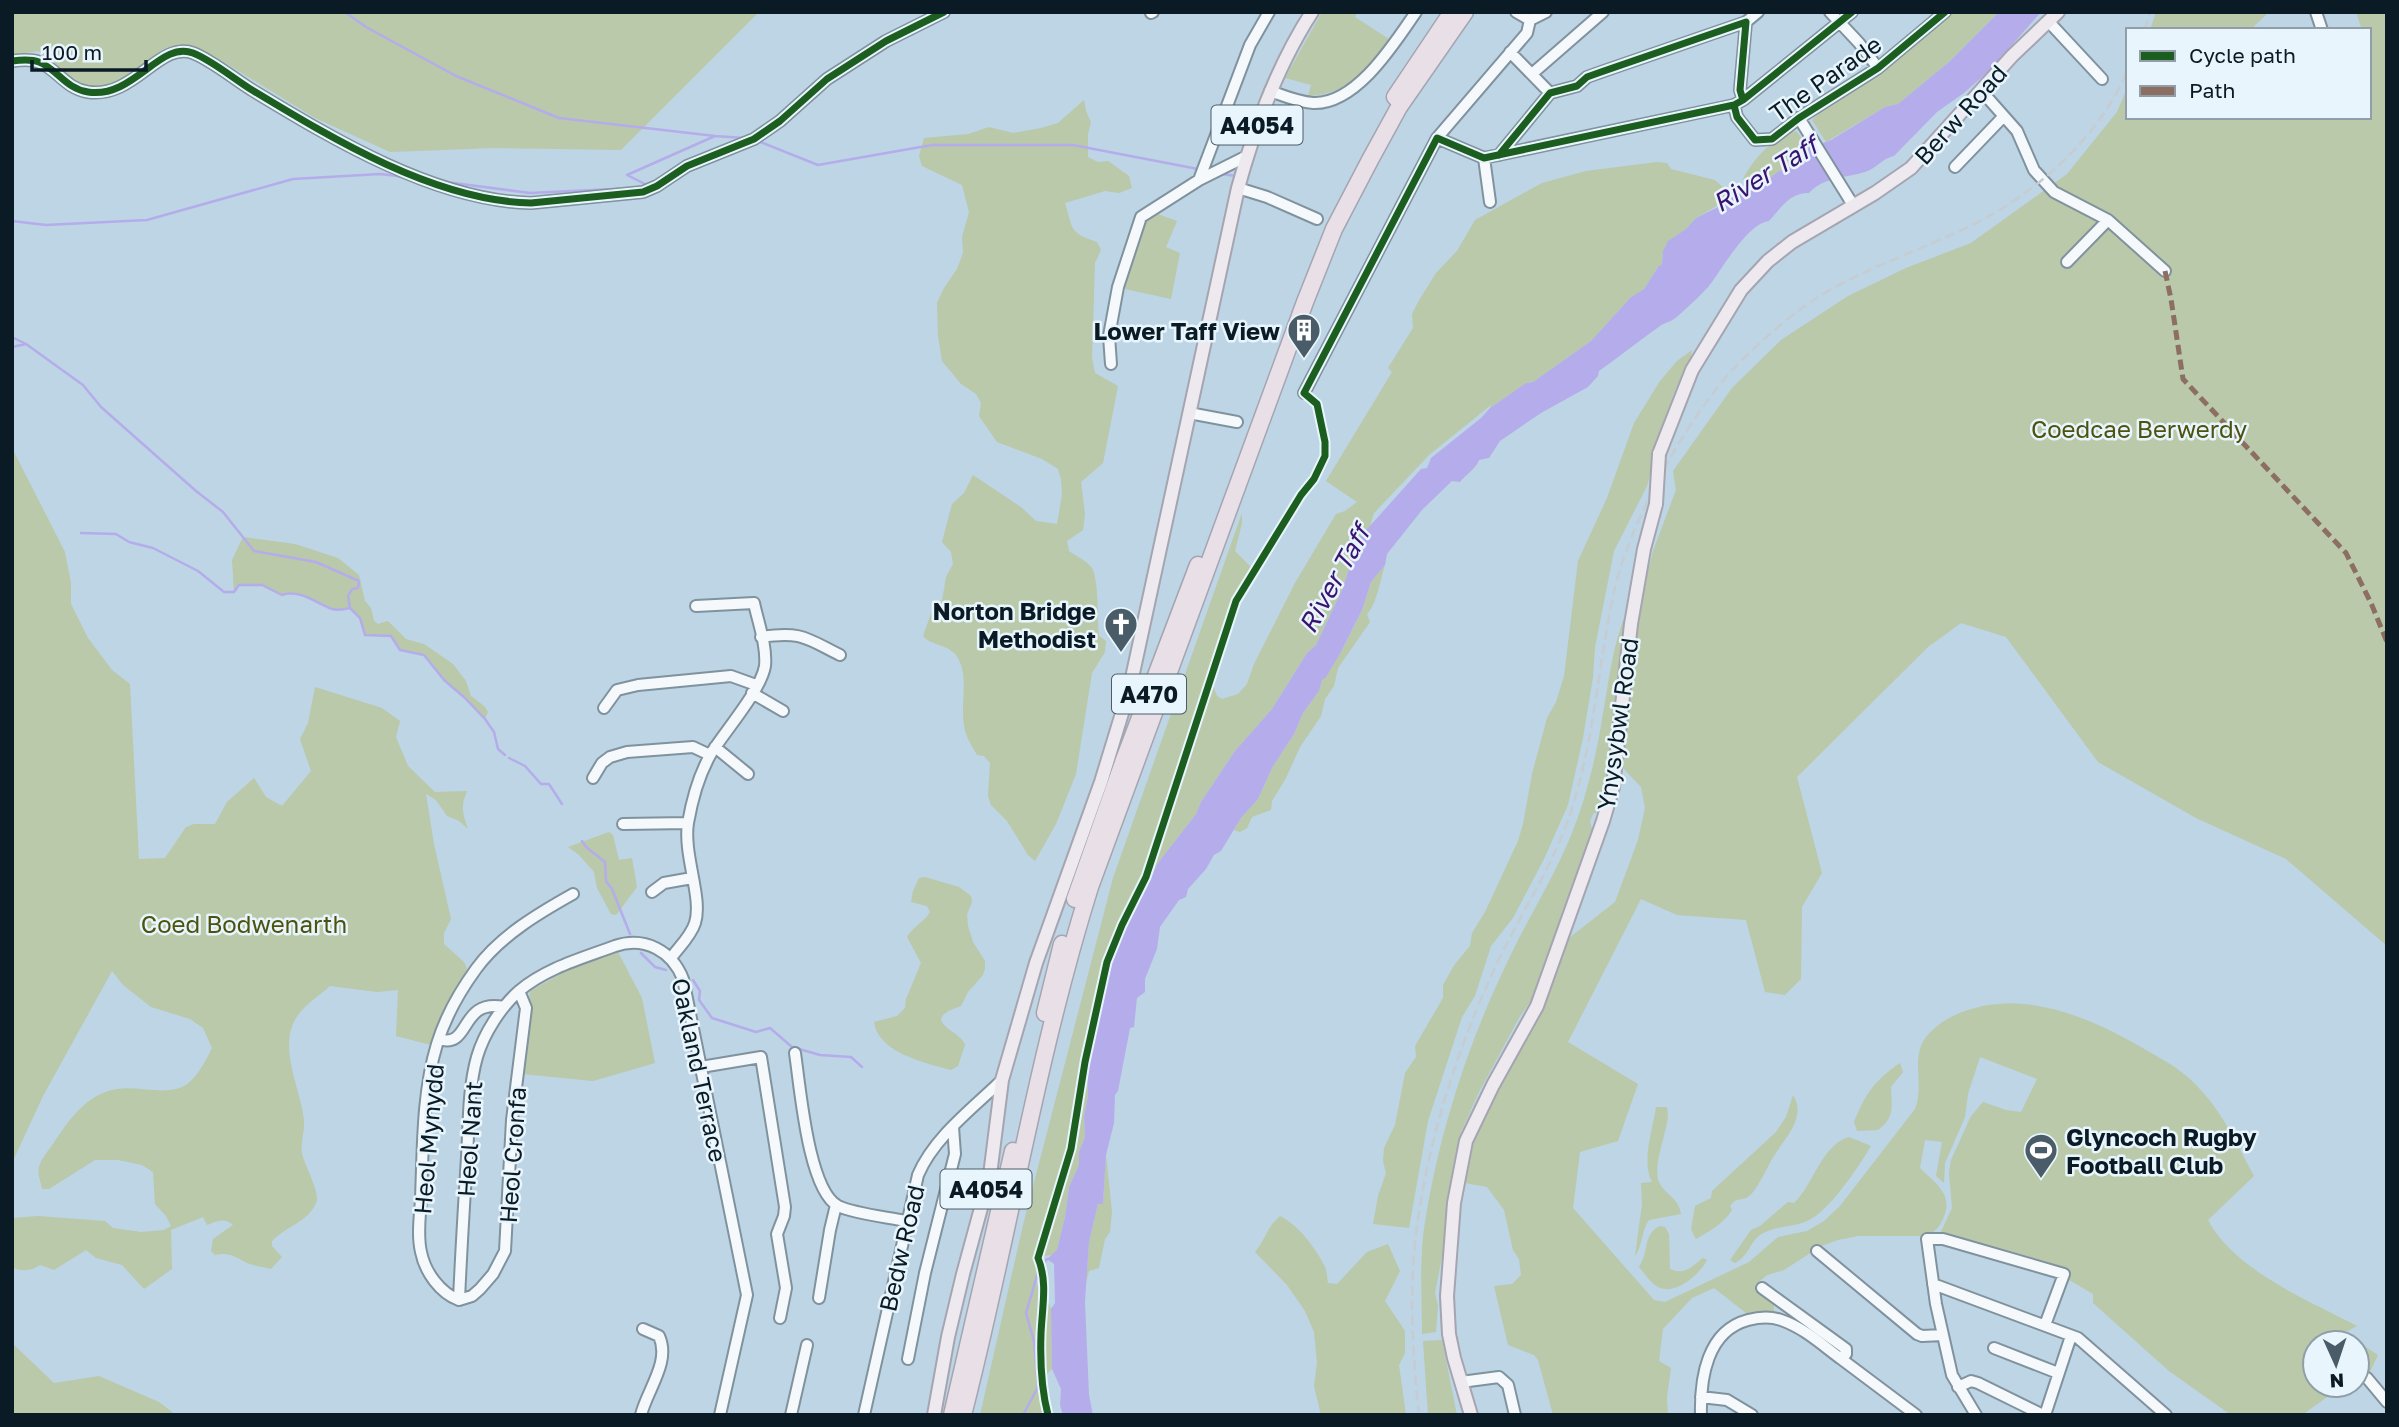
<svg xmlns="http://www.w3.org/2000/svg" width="2399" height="1427" font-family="'Golos Text',sans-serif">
<rect width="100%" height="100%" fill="#bdd5e4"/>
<path fill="#b9c9a9" d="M12,12H759L621,150L495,148L390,152L315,118L214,56L179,44L163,49L146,66L132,70L111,90H87L52,67L39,51L12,55Z
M1322,12H1357L1355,17L1389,39C1365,69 1350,94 1308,96L1311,85L1285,78Z
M1954,12H1999L1949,62L1898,104L1885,107L1826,142L1812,120L1831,101L1880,71Z
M2156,12H2269L2250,30H2150Z
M2356,12H2387V946L2286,859L2196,818L2098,762L2006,637L1961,623L1928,647L1797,777L1822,873L1802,907L1801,979L1785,995L1765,992L1746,920L1677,915L1641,899L1568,1042L1638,1084L1618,1141L1580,1152L1573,1208L1654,1300L1665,1302L1749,1262L1778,1237L1807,1231L1824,1221L1840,1206L1915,1109C1925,1085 1910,1058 1926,1037C1937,1024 1949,1017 1965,1011C2027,989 2093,1019 2146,1050C2162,1059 2182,1070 2194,1083C2221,1109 2237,1144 2254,1176L2208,1220C2234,1270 2309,1301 2357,1326L2344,1333L2378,1355L2370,1372L2357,1379V1343H2315V1385H2344L2302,1415H2231L2169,1371L2093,1303V1294L2069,1280L2068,1273C2032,1252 1979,1245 1939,1236L1952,1208L1949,1173L1951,1160L1971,1116L1983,1102L2006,1110L2021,1112L2037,1079L1980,1057L1968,1094L1965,1117L1945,1163L1944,1183L1936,1176L1942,1142L1925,1140L1920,1168C1937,1185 1955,1195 1942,1221C1938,1229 1934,1232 1926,1236H1858L1838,1240L1821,1246L1784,1270L1767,1275L1755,1285L1774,1300V1314L1746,1313L1714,1288L1692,1298L1663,1329L1659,1361L1671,1368L1667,1397L1668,1415H1553L1538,1360L1534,1355L1508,1345L1494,1286L1512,1284L1521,1275L1519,1259L1513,1250L1504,1210L1487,1187L1465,1183L1472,1144L1495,1089L1540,1009L1569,938L1615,902L1638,840L1645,808L1641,787L1623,768L1634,625L1653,551L1676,490L1673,471L1732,388L1781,340L1848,296L1906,268L1971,243L2067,174L2117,112L2128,86V117H2369V30H2362Z
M1084,100L1086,111L1091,122L1088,134V157L1098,162L1108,161L1129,176L1132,188L1119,193L1105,191L1065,203C1073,229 1069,233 1097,242L1101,250L1095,263L1092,358L1095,373L1118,386L1103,463L1081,482L1085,514L1083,530L1067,541L1069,551C1076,556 1087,561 1092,568C1099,581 1097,619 1099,636L1106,641L1105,652L1092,673L1076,774L1056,824L1035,861L1028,855L1007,821L991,805L988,796L990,763L984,756L977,755C972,746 965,736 964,725C960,703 970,674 956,655C947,644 932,646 923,636L932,611L942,601L946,577L953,564L951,552L942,542L952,504L964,493L973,475L1021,507L1036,521L1057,524L1062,495L1061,479L1058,469L1042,459L997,442L979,416L981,403L976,394L961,384L942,361L938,336L937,303L944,288L957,269L963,253L962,237L969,212L962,185L922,166L919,156L924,138L968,134L989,127L1013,133L1041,128L1058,123Z
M1796,131L1810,148L1792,155V165L1779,171L1754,190L1743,179C1754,158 1772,138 1796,131Z
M1657,162L1667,163L1671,169L1715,180L1725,189L1737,194L1696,218L1686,229L1669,241L1663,251L1662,264L1658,267L1644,289L1631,297L1591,341L1533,382L1526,383L1490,408L1491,405L1429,455L1374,513L1369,529L1360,537L1342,590L1316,645L1307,653L1272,709L1235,751L1201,802L1196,814L1158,863L1122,934L1096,1027V1038L1091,1048V1060L1087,1067L1088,1096L1084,1116L1085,1137L1079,1152V1165L1069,1187L1065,1217L1057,1251L1052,1255L1043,1256C1038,1266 1033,1278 1039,1289C1043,1297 1049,1300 1051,1309L1052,1369L1046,1375L1049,1405L1042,1415H980L1023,1225L1113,878L1242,513V523L1235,551L1251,567L1238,602L1213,686L1217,696L1222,699L1238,694L1247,684L1254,664L1295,583L1336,514L1345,511L1357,502L1326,481L1392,372L1388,368L1413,328L1412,314L1418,302L1436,273L1457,251L1475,220L1542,183L1586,171Z
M1152,212L1177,221L1166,247L1180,253L1171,299L1125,289L1143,219Z
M1692,350L1690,364L1681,377L1672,398L1647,486L1614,551L1595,647L1593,677L1583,738L1568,805L1544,859L1513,918L1491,946L1475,996L1462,1017L1428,1121L1409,1228L1373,1224L1378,1196L1386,1173L1383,1161L1384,1148L1395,1125L1405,1073L1416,1057L1415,1046L1443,998V985L1455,964L1470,946L1472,933L1485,912L1518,841L1523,824L1532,774L1547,718L1556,702L1564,676L1578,561L1607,498L1634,423L1660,381L1677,361Z
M12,448L65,552L71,583V604L88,638L112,670L130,684L139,859L165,858L186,827L194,824H215L227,802L254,778L266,797L282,806L311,771L300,739L308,723L315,687L382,708L400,721L396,737L408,766L435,792L467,791C460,807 463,814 468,829L459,821L447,816L436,800L426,794L434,844L451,919L444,933V944L464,962L467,969L431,1045L396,1036L398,990L377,992L330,986C320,995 306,1004 298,1015C276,1046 301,1088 304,1121C305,1131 300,1143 302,1153C304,1165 321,1193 316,1203C308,1222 285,1227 272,1241V1246L282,1257L271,1269C263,1267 254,1266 247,1263C235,1257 230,1252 215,1255L211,1251L213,1239L233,1225C225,1217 216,1221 207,1225L203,1217L171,1230L172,1269L144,1289L122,1265L96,1258L86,1250L54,1270L40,1265C31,1271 22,1272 12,1267V1218L38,1216L105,1221L113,1228L141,1232L164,1230L171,1226L166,1216L155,1204L153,1172L142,1165L118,1160H95L49,1189H42C41,1181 37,1175 39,1167C41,1159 48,1151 53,1144C69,1120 86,1094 117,1089C137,1086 163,1095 182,1087C195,1082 206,1060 212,1048L203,1028L190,1019L151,1007L123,985L112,971L43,1096L12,1163Z
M243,537L295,544L338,558L359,575L365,601L371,608L374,621L378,624L388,621L406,639L424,644L453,664L466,681L471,696L484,706L488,712L485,719L465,698L444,680L424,655L400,650L391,636L365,635L360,618L350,608C344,609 338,611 332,609C316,603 300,589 282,595L262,585H239L234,592L232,560Z
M1385,565C1380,580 1377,604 1367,614L1370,622L1338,668L1334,686L1325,699L1321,716L1300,747L1286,778L1272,801L1271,810L1252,817L1247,828L1240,832L1234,830L1241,818L1258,799L1272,768L1294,734L1303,713L1319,691L1322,679L1341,652L1362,610L1371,582Z
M1627,611L1617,678L1606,787L1599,811L1593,814L1590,822L1592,829L1583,858L1534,996L1519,1018L1479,1092L1461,1132L1454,1161L1449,1221L1435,1293L1438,1306L1436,1332L1422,1334C1422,1297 1419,1259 1425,1222C1439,1134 1467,1046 1506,965C1529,915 1560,869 1578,817C1589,785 1597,752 1602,719C1609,682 1612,645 1627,611Z
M609,832L613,835L619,860L632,858L637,887L616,915L611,914L597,888L594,872L579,855L568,847Z
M925,877L959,887L971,896L972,902L967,914L968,926L973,942L985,961V968L983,975L968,992L961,1006C916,1021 961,1030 965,1045L958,1066L951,1070C926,1063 878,1053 874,1022L897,1016L905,1008L906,999L921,963L907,937C913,926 924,923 930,912L927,906L911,902L913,891L919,878Z
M618,952L642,998L655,1063L593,1081L522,1074L530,991L577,965Z
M1900,1063L1903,1072L1891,1087C1891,1107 1896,1116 1878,1130L1857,1131L1854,1122C1866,1093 1874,1081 1900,1063Z
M1793,1095C1808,1118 1782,1141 1772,1159C1767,1168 1756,1192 1748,1197C1741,1201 1736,1197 1730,1206L1732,1210C1723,1224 1710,1231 1696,1239L1691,1229L1695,1206L1711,1198L1712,1191L1776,1132L1786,1117Z
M1656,1107H1667L1668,1115C1667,1134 1652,1165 1659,1182C1665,1195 1679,1198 1681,1214L1649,1220C1641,1231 1643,1245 1635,1256L1642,1204L1641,1183L1652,1182C1641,1162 1653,1129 1656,1107Z
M1849,1137L1871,1146C1859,1166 1828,1213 1807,1221C1791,1228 1775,1225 1760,1235C1749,1243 1749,1256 1735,1263L1730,1260L1751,1230L1760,1226L1788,1202L1794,1203C1813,1186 1822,1144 1849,1137Z
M1106,1155L1112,1212L1110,1232L1105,1239L1099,1268L1089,1271L1086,1283L1089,1242L1098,1204L1103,1203Z
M1280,1216C1298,1225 1316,1248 1325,1267C1327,1272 1327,1278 1328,1283L1337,1284L1367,1252L1388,1244L1400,1271L1385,1301L1405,1331V1353L1399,1365L1406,1415H1321L1314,1386L1317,1363L1314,1332L1305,1311L1287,1285L1255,1252C1266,1239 1266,1228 1280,1216Z
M1660,1226L1665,1227L1669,1234L1670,1269C1685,1276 1692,1266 1703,1258L1707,1260C1699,1275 1677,1294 1660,1288C1651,1284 1645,1274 1639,1267C1641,1263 1643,1259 1644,1256C1648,1243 1646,1233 1660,1226Z
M1442,1340L1457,1415H1428L1423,1341Z
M12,1343L54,1383L99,1376L159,1402L176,1415H12Z"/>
<path fill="#b5adeb" d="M1999,12H2041L1990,70L1964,93L1937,112L1894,156C1882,158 1876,169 1865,172C1846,178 1823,177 1809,193C1790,192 1780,209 1769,221C1748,223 1722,269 1709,286C1706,290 1678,317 1674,319C1670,322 1664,323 1660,326C1639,341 1620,356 1599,371L1598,376L1588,387L1541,413L1500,441L1489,458L1479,460C1476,469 1466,474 1460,482L1452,481L1422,510L1387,554L1385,565L1371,582L1362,610L1341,652L1326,677L1322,680L1319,691L1303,713L1294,734L1272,768L1258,799L1241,818L1221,851L1214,855L1206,869L1188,889L1186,897L1179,900L1160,927L1157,949L1145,979V992L1137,998L1134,1027L1130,1028L1118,1091L1115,1095L1114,1123L1106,1155L1103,1204H1098L1089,1242L1085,1302L1089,1395L1093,1415H1063L1060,1405L1061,1389L1052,1369L1051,1309L1055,1303L1054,1264L1047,1259L1057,1250L1065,1217L1069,1187L1079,1165V1152L1085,1137L1084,1116L1088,1096L1087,1067L1091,1060V1048L1096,1038V1027L1108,972L1122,934L1158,863L1196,814L1201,802L1235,751L1272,709L1307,653L1316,645L1342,590L1360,537L1421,469L1427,468L1431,458L1481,418L1490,408L1526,383L1533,382L1591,341L1631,297L1644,289L1658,267L1662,264L1663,251L1668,241L1686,229L1696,218L1718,207L1737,194L1754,190L1779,171L1792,166V155L1831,140L1885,107L1898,104L1949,62Z"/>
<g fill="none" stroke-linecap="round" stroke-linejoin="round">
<path stroke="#b5adeb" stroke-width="2.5" d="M345,12L366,27L456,76L559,118L715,136
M758,141L818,165L932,145H1073L1198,169
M1222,174L1236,176
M446,182L530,193L635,188
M649,186L627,175L715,136L745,138
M12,221L46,225L147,220L293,179L380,174L405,177
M12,337L26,344L83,385L101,407L196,491L223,512L254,551L316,562L359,581L358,588L352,589L348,596L350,608L360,618L365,635L391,636L400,650L424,655L444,680L465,698L485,719L494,732L498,749L505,755
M12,347L26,344
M81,533L116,534L129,542L153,548L198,571L224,592H234L239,585H262L282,595C300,589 316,603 332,609C338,611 344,609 350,608
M509,758L525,766L541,784H549L562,804
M582,841L586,847L605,862L606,881L612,889L630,934
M641,953L655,967L666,970
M693,980L700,991L699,1000L712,1018L756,1032L770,1028L792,1047L820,1055L851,1057L862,1067
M1023,1415L1038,1387L1034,1341L1026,1313L1039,1269L1047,1259H1050"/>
<defs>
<path id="minor" d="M1516,12L1530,20
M1830,12L1859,43L1878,68
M2316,12L2322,30
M1151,13L1153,12
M1530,20L1546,12
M2049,22L2102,79
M1510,52L1550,93
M12,61C20,60 31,59 39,62C57,69 66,89 88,92C134,99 160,40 193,53C213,61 234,79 252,90C333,139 435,201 531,203L643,192L657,186L687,166L754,139L780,121L827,79L886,41L944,12
M1533,73L1603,12
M1270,91C1284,96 1298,102 1313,103C1356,105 1394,44 1416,12
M1980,92L1986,96L2017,131L2034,170L2054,192L2108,220L2165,271
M1743,100L1740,90L1746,22
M1734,105L1737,117L1755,140L1772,139L1799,118L1878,68L1945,12
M1799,118L1853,205
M1437,138L1484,158L1734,105L1743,100L1852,12
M1499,155L1550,93L1577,86L1587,77L1601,72L1746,22L1758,12
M1484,158L1490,202
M1955,167L2003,117
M1199,180L1250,45L1269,12
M1238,188L1267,197L1317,219
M2067,262L2108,220
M1111,364L1109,336L1118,287L1141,217L1199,180L1247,156
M1304,393L1437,138L1527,33L1530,20
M1189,413L1237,422
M761,637C801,631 806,638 840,655
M752,693L783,711
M604,708L617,690L638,685L731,676L756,685
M715,747L748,774
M593,778L602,763L610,757L627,752L693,747L710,755
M623,824L688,823
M652,892L664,883L692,878
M671,958C679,947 691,936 695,923C703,898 683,855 688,823C692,800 700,772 712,752C726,730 761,690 765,666C767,646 758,622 754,603L696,606
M439,1039C471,1050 459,998 504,1007
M795,1053C800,1086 808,1190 838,1206C855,1214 887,1217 906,1221
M701,1067L761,1057L785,1207L784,1216L777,1234L786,1288L780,1318
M1817,1251L1917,1334L1922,1336L1943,1335
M1933,1284L2078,1338L2166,1415
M1762,1288L1846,1349V1354L1840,1358L1916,1415
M819,1298L830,1230L836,1205
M459,1300C461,1253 464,1205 467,1157C469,1124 468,1089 477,1057C484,1033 501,1007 519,991C546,968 583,958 615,946C645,936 672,951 683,979L747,1295L720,1415
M459,1300C440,1293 425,1272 421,1252C417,1235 420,1216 421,1199C423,1148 422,1093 437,1044C445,1018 460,991 476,969C500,936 539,913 573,894
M459,1300L472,1296L480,1289L493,1274L505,1251L512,1120L526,1008L519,991
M1994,1348L2058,1373
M908,1359L925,1273L955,1154L953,1127
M2367,1378L2387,1402
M1461,1382L1499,1377L1508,1385L1515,1415
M1958,1387L1971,1381L1978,1383L2043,1415
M1701,1397L1727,1400L1752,1415
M641,1415C647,1390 671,1362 659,1336L643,1329
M791,1415L807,1345
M864,1415L918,1175C934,1137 973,1108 1002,1080
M1701,1415C1700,1378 1707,1331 1748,1320C1759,1317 1770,1316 1781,1320C1804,1328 1821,1344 1840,1358
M1976,1415L1952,1375L1936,1304L1927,1239H1943L2064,1274L2045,1325
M2045,1415L2071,1336"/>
<path id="major" d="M1659,454L1692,370L1741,290L1768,261L1792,242L1875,193L1911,168L2012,56L2058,12
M934,1415L948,1337L963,1274L990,1175L1002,1080L1036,963L1101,782L1130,687L1238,188C1255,126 1277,66 1312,12
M1471,1415L1454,1358L1449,1334L1447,1296L1454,1203L1466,1141L1493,1085L1537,1006L1603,821L1613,787L1631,624L1644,549L1656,504"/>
<path id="highway" d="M1395,97L1452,12
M1075,899L1125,757L1198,565
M1045,1013L1062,944
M952,1415L1013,1151
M963,1415C1008,1240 1036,1059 1090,887L1305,302L1334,229L1370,160L1399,107L1465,12"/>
</defs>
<use href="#minor" stroke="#80929e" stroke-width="14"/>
<use href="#major" stroke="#a5a5b1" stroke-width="16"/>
<use href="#highway" stroke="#a5a5b1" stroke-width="19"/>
<use href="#minor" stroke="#f5f9fb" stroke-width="10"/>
<use href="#major" stroke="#ede9ee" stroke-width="12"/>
<use href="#highway" stroke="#e8dfe7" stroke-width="16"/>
<path stroke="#c6ccd1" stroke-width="2.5" stroke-dasharray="10 5" stroke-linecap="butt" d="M2145,30L2150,12
M1419,1415C1412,1349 1408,1278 1419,1212C1432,1129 1458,1048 1493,972C1517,918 1553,868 1571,811C1594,741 1598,668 1613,596C1629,521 1690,410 1745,357C1772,331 1802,305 1835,287C1878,264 1924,248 1968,227C2035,195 2098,139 2128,70"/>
<defs>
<path id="major-bridge" d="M1656,504L1659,454"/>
</defs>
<use href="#major-bridge" stroke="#a5a5b1" stroke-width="16" stroke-linecap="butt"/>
<use href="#major-bridge" stroke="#ede9ee" stroke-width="12"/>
<path stroke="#8d6e63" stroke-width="5" stroke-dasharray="10 5" stroke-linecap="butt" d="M2165,271L2171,299L2183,379L2346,553L2371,603L2387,642"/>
<defs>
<path id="cycleway" d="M12,61C20,60 31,59 39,62C57,69 66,89 88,92C134,99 160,40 193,53C213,61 234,79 252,90C333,139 435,201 531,203L643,192L657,186L687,166L754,139L780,121L827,79L886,41L944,12
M1734,105L1737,117L1755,140L1772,139L1799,118L1878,68L1945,12
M1499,155L1550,93L1577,86L1587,77L1601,72L1746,22L1740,90L1743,100
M1048,1415C1041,1388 1040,1362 1041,1334C1042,1308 1048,1282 1038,1258L1071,1149L1085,1062L1107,962L1122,925L1146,877L1236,601L1301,495L1314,479L1325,456V442L1317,404L1304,393L1437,138L1484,158L1734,105L1743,100L1852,12"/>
</defs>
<use href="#cycleway" stroke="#e8f5fd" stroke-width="11"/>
<use href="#cycleway" stroke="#1b5e20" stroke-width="7"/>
</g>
<defs>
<symbol id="building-pin" viewBox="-11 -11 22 30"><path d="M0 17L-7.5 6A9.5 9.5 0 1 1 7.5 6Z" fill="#495c68" stroke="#e8f5fd"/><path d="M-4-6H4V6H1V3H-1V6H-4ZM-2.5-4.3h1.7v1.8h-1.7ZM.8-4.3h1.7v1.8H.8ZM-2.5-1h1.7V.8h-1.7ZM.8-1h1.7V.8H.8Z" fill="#fff"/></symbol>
<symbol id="church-pin" viewBox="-11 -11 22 30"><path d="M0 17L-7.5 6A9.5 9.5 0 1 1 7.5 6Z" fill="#495c68" stroke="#e8f5fd"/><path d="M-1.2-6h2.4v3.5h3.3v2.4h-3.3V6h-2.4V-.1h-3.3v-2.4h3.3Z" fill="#fff"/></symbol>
<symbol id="stadium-pin" viewBox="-11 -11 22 30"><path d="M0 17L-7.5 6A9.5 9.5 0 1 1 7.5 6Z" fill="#495c68" stroke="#e8f5fd"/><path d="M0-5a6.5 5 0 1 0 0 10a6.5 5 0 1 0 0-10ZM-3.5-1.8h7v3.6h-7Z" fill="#fff"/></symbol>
</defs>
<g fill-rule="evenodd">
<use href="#building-pin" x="1285" y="311" width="38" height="52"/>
<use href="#church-pin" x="1102" y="605" width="38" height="52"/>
<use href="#stadium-pin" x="2022" y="1131" width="38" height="52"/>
</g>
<g text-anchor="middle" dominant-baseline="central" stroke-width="5" stroke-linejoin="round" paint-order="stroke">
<g fill="#e8f5fd" stroke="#4d5c66" stroke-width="2">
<rect x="1211.5" y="105.5" width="91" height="39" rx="5"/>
<rect x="1112" y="674.5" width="74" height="39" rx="5"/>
<rect x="940.5" y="1169.5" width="91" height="39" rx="5"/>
</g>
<g font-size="23" font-weight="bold" fill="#0a1b25">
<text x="1257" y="125">A4054</text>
<text x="1149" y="694">A470</text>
<text x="986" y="1189">A4054</text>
</g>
<g font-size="24" fill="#0a1b25" stroke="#e8f5fd">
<text transform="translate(1825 78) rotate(-35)">The Parade</text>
<text transform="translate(1960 114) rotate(-48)">Berw Road</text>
<text transform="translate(1617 724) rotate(-82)">Ynysybwl Road</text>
<text transform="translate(700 1070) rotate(78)">Oakland Terrace</text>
<text transform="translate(428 1139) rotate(-85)">Heol Mynydd</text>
<text transform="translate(469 1139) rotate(-86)">Heol Nant</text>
<text transform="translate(512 1155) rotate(-86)">Heol Cronfa</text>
<text transform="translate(901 1248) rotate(-77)">Bedw Road</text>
</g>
<g font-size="24" font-weight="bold" fill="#0a1b25" stroke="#e8f5fd" text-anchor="end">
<text x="1280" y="330">Lower Taff View</text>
<text x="1096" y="610">Norton Bridge<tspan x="1096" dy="28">Methodist</tspan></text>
<text x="2066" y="1136" text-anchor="start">Glyncoch Rugby<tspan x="2066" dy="28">Football Club</tspan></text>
</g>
<g font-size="24" fill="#4d530e" stroke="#e8f5fd">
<text x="2139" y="428">Coedcae Berwerdy</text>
<text x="244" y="923">Coed Bodwenarth</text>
</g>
<g font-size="26" font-style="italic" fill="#3a1371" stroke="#e8f5fd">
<text transform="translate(1765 174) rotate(-32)">River Taff</text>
<text transform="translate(1334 579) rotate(-61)">River Taff</text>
</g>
</g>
<rect width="2399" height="1427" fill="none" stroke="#0a1b25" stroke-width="28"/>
<rect x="2126" y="28" width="245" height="91" fill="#e8f5fd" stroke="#8f9ea7" stroke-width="2"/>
<rect x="2140" y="51" width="35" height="10" fill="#1b5e20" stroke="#8f9ea7" stroke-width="2"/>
<text x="2189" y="63" font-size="21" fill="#0a1b25">Cycle path</text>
<rect x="2140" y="86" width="35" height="10" fill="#8d6e63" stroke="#8f9ea7" stroke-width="2"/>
<text x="2189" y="98" font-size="21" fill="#0a1b25">Path</text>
<g transform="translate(2336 1364) rotate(177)"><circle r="33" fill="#e8f5fd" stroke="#8f9ea7" stroke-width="2"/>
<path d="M0-5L12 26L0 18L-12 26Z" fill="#495c68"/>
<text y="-10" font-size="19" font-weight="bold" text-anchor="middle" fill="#0a1b25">N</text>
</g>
<path d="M32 60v10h114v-10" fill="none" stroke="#0a1b25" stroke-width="3.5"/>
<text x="42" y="60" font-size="21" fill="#0a1b25" stroke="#e8f5fd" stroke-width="5" paint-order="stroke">100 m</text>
</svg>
